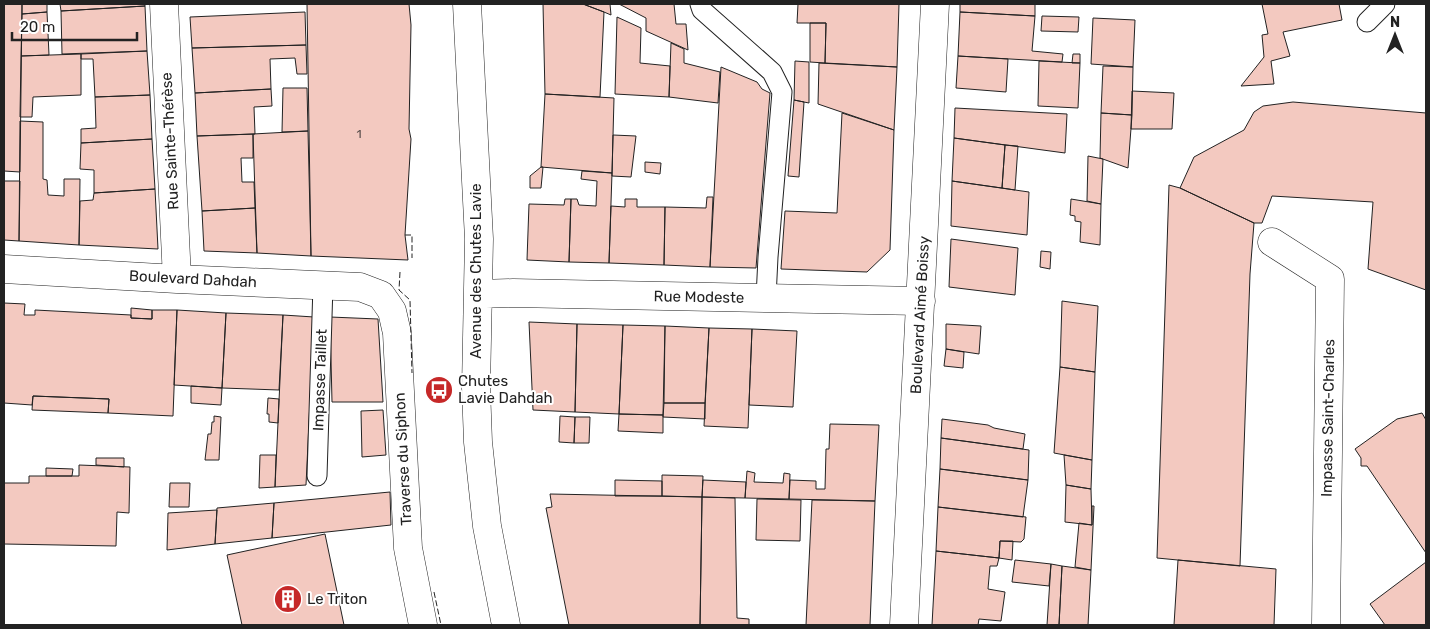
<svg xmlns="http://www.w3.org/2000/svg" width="1430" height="629" font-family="Rubik,sans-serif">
<rect width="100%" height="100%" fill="#fff"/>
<path fill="#f3c9c0" stroke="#222" d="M4,4H22L20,172L4,171Z
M22,4H47V12L22,14Z
M60,4H145V6L61,11Z
M307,4H409L411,25L409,129L411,139L405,235L408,260L311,256Z
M543,4H583L604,12L600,97L545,94Z
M583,4H610L611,15L604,12Z
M619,4H674L676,24H686L688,50L646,31V18Z
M798,4H899L897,67L825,63L826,23H797Z
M960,4H1035V16L960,12Z
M1262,4H1339L1342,20L1283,32L1290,56L1271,61L1274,84L1241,86L1264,57L1262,35L1268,34Z
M145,6L147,51L62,54L61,11Z
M47,12L49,55L21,56L22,14Z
M305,12L306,45L192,48L190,17Z
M960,12L1035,16L1032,51L1063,54L1062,62L958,56Z
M1042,16L1079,17L1078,32L1041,31Z
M617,17L641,28L640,63L670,66L669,97L615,94Z
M1093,18L1135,20L1133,67L1091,64Z
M810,23H826L825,63L810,62Z
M671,43L684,49V63L720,72L718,103L669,97Z
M306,45L307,74H297L295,58L270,59L271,89L195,93L192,48Z
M147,51L150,95L95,97L93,59H81V54Z
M81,54V95L33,97L32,117H20L21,56Z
M1073,54H1080V63H1072Z
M958,56L1008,59L1006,92L956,88Z
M795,61L809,62V103L794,100Z
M1039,61L1080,63L1078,108L1038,106Z
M819,63L897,67L894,130L818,104Z
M1103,66L1133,67L1132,115L1101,113Z
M721,67L757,82L762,89L770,93L756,268L710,267Z
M283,88H307L308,131L282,132Z
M271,89L272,106L254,107L255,134L197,136L195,93Z
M1132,91L1174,93L1172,129H1131Z
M545,94L614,98L612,173L541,167Z
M150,95L152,139L81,143V129L96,128L95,97Z
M794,100L804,102L799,177L788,176Z
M1293,102L1426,113V290L1368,269L1373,202L1272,196L1262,223H1254L1180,188L1194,157L1244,130L1254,112L1263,106Z
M955,108L1067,114L1065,153L954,138Z
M842,113L894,130L890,250L867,272L781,269L785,211L837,213Z
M1101,113L1132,115L1128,168L1100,158Z
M20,121L43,122V179L47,180L48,195L64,196V179H80L79,245L19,241Z
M308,131L311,256L257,253L253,134Z
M253,134V158H241L242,182H254L255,208L202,211L197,136Z
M613,135L636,136L631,177L612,176Z
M954,138L1005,145L1002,188L952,181Z
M152,139L155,189L94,193V170L80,169L81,143Z
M1005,145L1018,146L1015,190L1002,188Z
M1088,156L1103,159L1101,204L1087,201Z
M645,162L661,163L660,174L645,172Z
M541,167H543L541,188H530V176Z
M582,171L612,173L609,263L569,262L571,199H577L579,205L596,206L597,181L581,179Z
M4,181H20L19,241L4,240Z
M952,181L1029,192L1027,235L951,226Z
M1169,185L1180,188L1254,223L1250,274L1240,566L1157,558Z
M155,189L158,249L79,245L80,201L93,200L94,193Z
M707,197H713L710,267L664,265L665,207L706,208Z
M565,199H571L569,262L527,260L529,204L564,205Z
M625,199H637V207H665L664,265L609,263L611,206L625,207Z
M1071,199L1101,204L1100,245L1080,242L1081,222L1075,221V216L1070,215Z
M255,208L257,253L204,251L202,211Z
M951,239L1018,248L1015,295L949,287Z
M1041,251L1051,252L1050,269L1040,267Z
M1062,301L1098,306L1095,372L1060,367Z
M4,303L25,304L24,315H35V310L131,315V318L152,319V310H177L173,416L108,413L109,399L33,396L32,405L4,403Z
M131,308L152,310V319L131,318Z
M177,310L226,313L222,388L174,385Z
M226,313L283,315L279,390L222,388Z
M283,315L314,317L306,485L275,487Z
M330,317L378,319L383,402H332Z
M529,322L577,324L575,412L533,410Z
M577,324L623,325L619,414L575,412Z
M946,324L981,326L979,354L946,349Z
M623,325L665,326L663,415L619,414Z
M665,326L709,328L705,403H664Z
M709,328L752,329L748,428L704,426Z
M752,329L797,331L793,407L749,405Z
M946,349L964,352L963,368L944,366Z
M1060,367L1095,372L1092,460L1054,453Z
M191,386L222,388L221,405L191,403Z
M33,396L109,399L108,413L32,410Z
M268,398L279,399L278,423L269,422V414H267Z
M664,403H705V419L663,417Z
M383,410L386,455L362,457L361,411Z
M1422,413L1426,420V553L1367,466H1361V458L1355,449L1397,419Z
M619,414L663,415V433L618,431Z
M214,416L221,417L219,460H205L208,434H211L212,422H214Z
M560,416L575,417L574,443L559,442Z
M575,417H590L589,443H574Z
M942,419L988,425L994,428L1025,434L1023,449L941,438Z
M830,424L879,425L875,501L789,499L790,480L816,481V489H825L826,449H829Z
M941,438L1029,450L1028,480L940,469Z
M260,455H276L275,487L259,488Z
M1064,455L1092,460L1091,489L1066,485Z
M96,458H124V467L96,465Z
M79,465L130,467L129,513L117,512L116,546L4,544V483H29V476H79Z
M46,468L73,469L72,476H46Z
M940,469L1028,480L1023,517L938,507Z
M747,471L755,473L754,482L783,483L784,473L790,474L789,499L745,498Z
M662,475L703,476L702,497L662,496Z
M615,480L662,481V496H615Z
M703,480L746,482L745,498L702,497Z
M170,483H190L189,507H169Z
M1066,485L1091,489L1092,525L1065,522Z
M390,492L391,525L272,538L274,503Z
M550,494L702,497L700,625H569L546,508L552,507Z
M702,497L735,498L737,618L749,619V625H700Z
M757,499L801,500L800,541L756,540Z
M812,500L875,501L870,625H806Z
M274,503L272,538L215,544L217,508Z
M1092,506H1094L1091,570L1075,567L1079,523L1092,525Z
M938,507L1026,517L1024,539L1021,542L1000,541L999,558L936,551Z
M217,510L215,544L167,550L168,513Z
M325,534L344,625H242L227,555Z
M1000,541H1013L1012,560L999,558Z
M936,551L999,558L997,566H990L988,589L1005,592L1001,621L979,619L978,625H932Z
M1015,560L1051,564L1049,586L1012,582Z
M1178,560L1276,569L1274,625H1174Z
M1426,562V625H1385L1370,604Z
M1051,564L1062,566L1059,625H1047Z
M1062,566L1091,570L1088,625H1059Z"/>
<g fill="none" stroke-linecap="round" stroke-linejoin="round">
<defs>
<path id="service" d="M700,4L702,10L772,72L782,92L768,257L766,298
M1367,22L1385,4
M317,476L323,285"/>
<path id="minor" d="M164,4L177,279
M467,4L479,239L476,388L478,442L487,526L506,625
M1272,242L1330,279L1326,625
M4,269L177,279L360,287L381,295L392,311L397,333L408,548L423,625
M478,294L513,293L921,301
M904,625L935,4"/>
</defs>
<use href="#service" stroke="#222" stroke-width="21"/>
<use href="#minor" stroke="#222" stroke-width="29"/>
<use href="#service" stroke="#fff" stroke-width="19"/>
<use href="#minor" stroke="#fff" stroke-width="28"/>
<path stroke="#222" stroke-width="1" stroke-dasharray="6 2.5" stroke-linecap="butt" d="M405,235H412V258
M400,272L399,290L410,300L412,373
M434,592L441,625"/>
</g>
<defs>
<symbol id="bus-disc" viewBox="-11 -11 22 22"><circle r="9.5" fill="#c62828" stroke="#fff"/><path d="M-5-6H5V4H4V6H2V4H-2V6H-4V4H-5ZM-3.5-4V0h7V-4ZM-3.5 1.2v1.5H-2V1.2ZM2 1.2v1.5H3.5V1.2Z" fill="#fff"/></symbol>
<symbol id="building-disc" viewBox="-11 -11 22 22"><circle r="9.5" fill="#c62828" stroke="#fff"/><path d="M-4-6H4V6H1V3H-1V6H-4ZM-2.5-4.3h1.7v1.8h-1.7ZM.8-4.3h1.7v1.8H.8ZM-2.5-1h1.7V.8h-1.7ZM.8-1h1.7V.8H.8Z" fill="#fff"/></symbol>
</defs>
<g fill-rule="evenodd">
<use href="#bus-disc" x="423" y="374" width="32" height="32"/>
<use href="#building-disc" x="272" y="583" width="32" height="32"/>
</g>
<g text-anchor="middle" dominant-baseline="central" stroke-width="4" stroke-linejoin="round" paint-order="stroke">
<g font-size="12" fill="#564c4a">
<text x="359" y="134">1</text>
</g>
<g font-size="15" fill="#222" stroke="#fff">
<text transform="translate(170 141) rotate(-93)">Rue Sainte-Thérèse</text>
<text transform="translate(476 271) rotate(-90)">Avenue des Chutes Lavie</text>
<text transform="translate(193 279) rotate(3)">Boulevard Dahdah</text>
<text transform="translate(699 297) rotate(1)">Rue Modeste</text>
<text transform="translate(920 315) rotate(-87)">Boulevard Aimé Boissy</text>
<text transform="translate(320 380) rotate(-88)">Impasse Taillet</text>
<text transform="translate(1328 418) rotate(-89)">Impasse Saint-Charles</text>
<text transform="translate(403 459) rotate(-93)">Traverse du Siphon</text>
</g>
<g font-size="15" fill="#222" stroke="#fff" text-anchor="start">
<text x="458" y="381">Chutes<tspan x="458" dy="17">Lavie Dahdah</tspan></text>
<text x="307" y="599">Le Triton</text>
</g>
</g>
<rect width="1430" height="629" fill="none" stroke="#222222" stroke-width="10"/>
<g transform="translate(1395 35)" stroke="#ffffff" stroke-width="4" paint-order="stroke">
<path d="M0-4L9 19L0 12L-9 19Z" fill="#222222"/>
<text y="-8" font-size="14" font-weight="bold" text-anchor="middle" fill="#222222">N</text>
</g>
<path d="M12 32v8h125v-8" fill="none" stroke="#222222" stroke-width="2.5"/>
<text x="20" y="32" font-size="15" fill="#222222" stroke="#ffffff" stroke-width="4" paint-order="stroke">20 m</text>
</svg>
